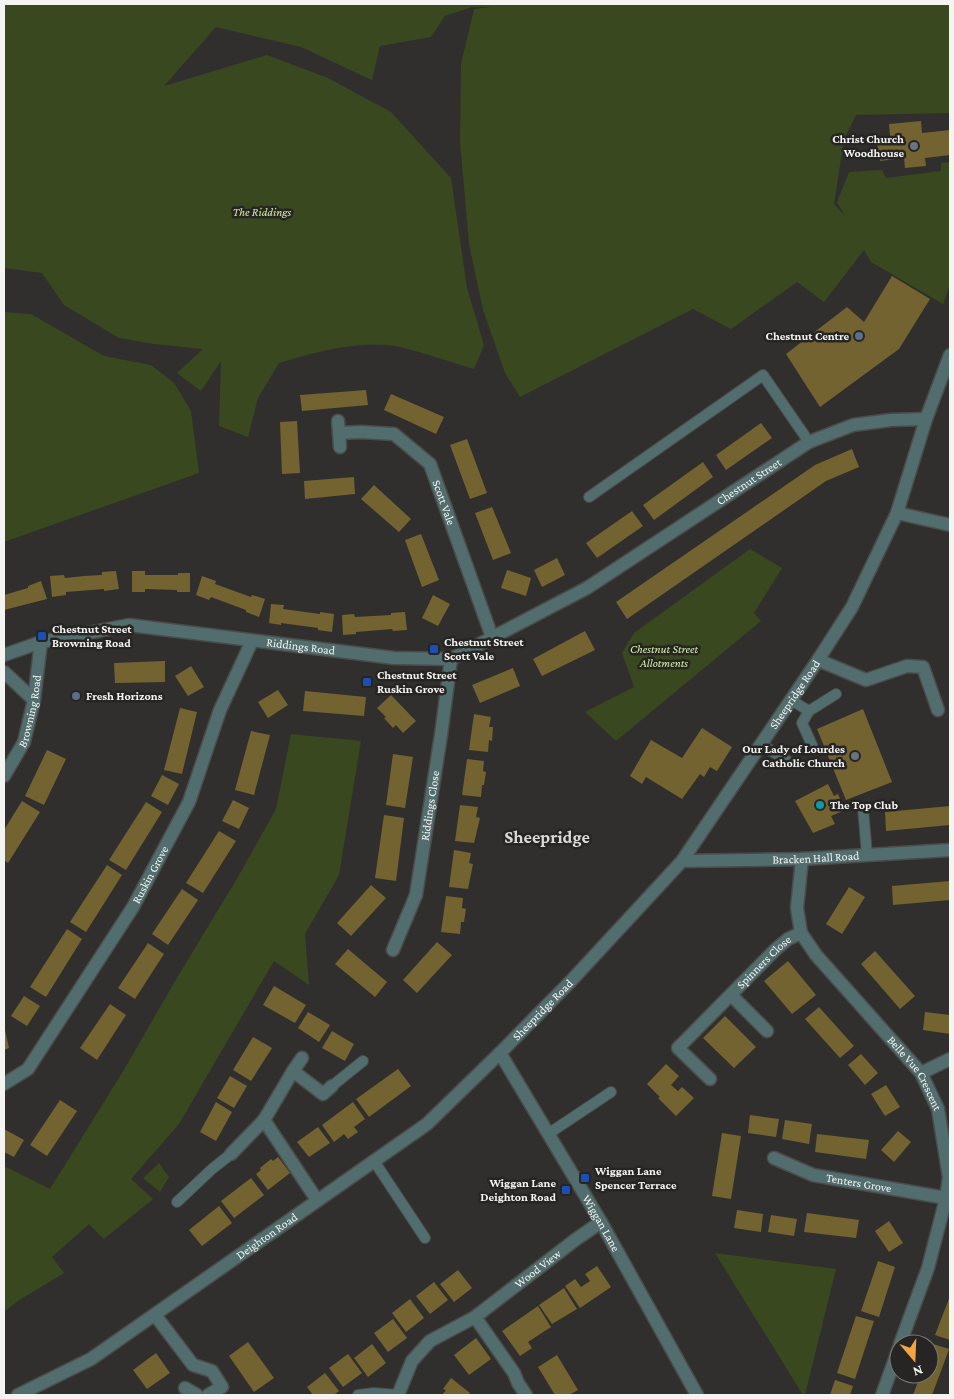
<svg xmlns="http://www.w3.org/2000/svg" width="954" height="1399" font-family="'Crimson Pro',serif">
<rect width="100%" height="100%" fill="#302f2d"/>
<path fill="#39481f" d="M4,4H950V113L856,115L844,139L834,204L845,216L837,202L849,172L882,170L886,178L941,171V163L950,162V285L943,304L871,262L864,250L824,302L797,282L731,329L693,309L520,397L505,373L483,310L469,244L460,142L461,64L474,9L491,7H472L445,16L431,37L380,46L372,80L301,47L216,27L164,86L267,55L328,78L391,112L451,178L467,288L484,345L474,369C450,362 425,353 400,347C362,339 316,352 279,363L258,398L248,437L219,426L221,361L201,391L177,373L203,349L154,344L119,338L64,305L42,273L4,268Z
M4,312L31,314L104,356L151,365L174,383L191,411L199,473L4,542Z
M750,549L782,568L754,613L761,621L616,741L585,712L634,687L622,653L634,633Z
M291,734L361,741L339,875L305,934L309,985L274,961L179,1124L131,1179L153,1199L104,1239L89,1224L52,1257L64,1273L18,1301L4,1312V1166L50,1189L122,1073L178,976L238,877L276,809Z
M159,1163L169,1177L160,1192L143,1178Z
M715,1253L836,1269L805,1395H803Z"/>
<path fill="#736330" d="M921,121L922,133L950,130V155L925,158L926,166L905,168L904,158L880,161L876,137L890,136L889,124Z
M892,276L930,299L899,349L820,407L786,354L847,307L864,322Z
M366,390L368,405L302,411L300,395Z
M391,394L444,417L436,434L384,410Z
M297,421L300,473L282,474L280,422Z
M761,423L772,438L726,470L716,455Z
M467,439L487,493L470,499L450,445Z
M852,449L859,467L826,481L627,619L616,602L815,465Z
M703,462L713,477L654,520L643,505Z
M354,477L355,494L305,499L304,481Z
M374,485L411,519L399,532L361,499Z
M492,507L511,553L493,560L475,513Z
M632,511L643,526L597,558L586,543Z
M421,534L439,580L422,587L405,540Z
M557,558L565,575L542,587L534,570Z
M507,570L531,578L526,596L501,588Z
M116,571L119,589L104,591V589L66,592V595L52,597L50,576L64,575L65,578L84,576L102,575V572Z
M132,571H145V575H178V573H190V592H177V590L145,589V592H132Z
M202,576L216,581L215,584L251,597L252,595L265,599L259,617L246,612V610L211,597L209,600L196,595Z
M41,581L47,599L4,610V595L28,588V586Z
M433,595L450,604L438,626L422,618Z
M271,604L284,605L283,609L320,614V612L334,614L332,632L318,630V628L281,623V625L269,623Z
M405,612L407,630L393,631L392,629L356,632V634L343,635L342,615L354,614L355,617L391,615V613Z
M585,631L595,650L542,676L533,659Z
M165,661V682L115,683L114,663Z
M191,666L204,687L188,696L175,676Z
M513,668L520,686L480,703L472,685Z
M278,690L288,705L268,718L258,702Z
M305,691L366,697L364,716L303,711Z
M391,695L416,721L403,733L396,725L393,728L384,718L386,717L377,708Z
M180,708L197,712L182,774L164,770Z
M863,709L892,782L846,800L817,729Z
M474,714L491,717L489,727H493L492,741L489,740L488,752L469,750Z
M702,728L732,747L717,771L710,767L704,777L700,774L682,799L646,777L642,784L630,776L651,740L682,758Z
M251,731L270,735L254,795L235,790Z
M47,750L66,759L44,805L25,796Z
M393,754L413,757L405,808L386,805Z
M467,759L484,761L483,771L486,772L484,785H482L481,797L462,795Z
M162,775L179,784L168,805L151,796Z
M828,784L834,796L838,794L845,810L831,816L835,824L813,833L795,801Z
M233,800L249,808L239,829L222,821Z
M22,801L40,812L8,863L4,860V830Z
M146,802L162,812L126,870L109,860Z
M460,805L478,807L476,817L480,818L474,843L455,841Z
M950,806V825L886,831L885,812Z
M384,815L404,818L396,881L375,878Z
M219,831L236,841L203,893L186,883Z
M454,850L471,853L469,863L473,864L468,889L449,887Z
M107,865L122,875L86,932L70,922Z
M950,881V900L893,905L892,886Z
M371,885L386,898L351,936L337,923Z
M849,887L865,897L842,934L826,924Z
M182,889L198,900L168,945L152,934Z
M446,896L463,898L462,908L466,909L464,922H461L460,934L441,932Z
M67,929L82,939L46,997L30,987Z
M437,942L452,955L417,993L403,980Z
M148,943L164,954L135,999L118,988Z
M348,949L387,982L375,997L335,964Z
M875,951L915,996L900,1009L861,964Z
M788,961L816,995L792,1014L764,981Z
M274,986L306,1005L295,1023L263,1005Z
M24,996L40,1006L27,1026L11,1016Z
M110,1004L126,1015L97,1060L80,1048Z
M819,1007L854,1046L840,1058L805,1019Z
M308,1012L330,1025L319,1042L298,1028Z
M925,1012L950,1015V1034L923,1030Z
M725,1016L756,1047L734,1068L703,1038Z
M5,1030L9,1048L4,1050V1031Z
M332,1031L354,1044L345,1061L322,1048Z
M253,1037L272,1048L251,1081L233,1070Z
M861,1054L878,1073L865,1085L848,1065Z
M666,1064L679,1076L671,1085L678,1091L682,1087L694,1098L676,1116L658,1098L660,1097L647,1084Z
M398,1069L411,1086L369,1117L356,1099Z
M230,1076L247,1086L234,1108L217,1098Z
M886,1085L900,1107L885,1116L871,1094Z
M60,1100L77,1111L47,1156L30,1145Z
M216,1102L232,1112L216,1141L200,1132Z
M353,1102L365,1119L354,1127L358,1132L348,1139L344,1134L334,1142L322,1125Z
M750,1115L779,1119L776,1137L748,1133Z
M785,1120L812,1124L809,1144L782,1139Z
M318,1127L330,1143L309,1157L297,1142Z
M4,1129L24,1140L14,1157L4,1152Z
M898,1131L911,1142L894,1162L881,1150Z
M722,1133L741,1136L731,1199L712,1196Z
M817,1134L869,1140L866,1159L815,1152Z
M278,1157L290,1173L268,1190L256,1174L261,1170L260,1168L271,1159L273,1161Z
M251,1178L264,1195L234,1218L221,1201Z
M219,1206L232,1223L202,1246L189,1230Z
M737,1210L763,1214L761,1232L734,1228Z
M807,1213L859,1220L856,1238L804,1232Z
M771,1215L797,1219L794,1236L768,1232Z
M889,1221L903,1243L889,1252L875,1231Z
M878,1261L895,1267L879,1317L861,1311Z
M597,1266L611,1287L580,1308L565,1286L575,1279L581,1287L590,1281L585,1274Z
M458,1270L472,1288L454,1302L440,1284Z
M434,1282L448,1300L430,1314L416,1296Z
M564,1288L577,1309L552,1324L539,1305Z
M950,1296V1340L935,1335Z
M410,1299L424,1318L406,1332L392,1313Z
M538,1306L551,1327L528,1342L532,1348L520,1356L502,1331Z
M856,1316L874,1321L855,1379L837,1373Z
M393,1319L407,1338L388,1352L374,1333Z
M476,1338L491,1359L469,1375L454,1355Z
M248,1342L274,1378L254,1392L229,1356Z
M372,1344L386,1363L368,1377L354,1358Z
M933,1344L949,1349L944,1363L932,1395H913L921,1374H929V1354Z
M156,1353L170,1373L147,1389L133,1370Z
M348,1354L362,1373L343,1387L329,1368Z
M557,1355L578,1390L569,1395H555L538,1367Z
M325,1373L339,1391L334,1395H313L307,1387Z
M451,1378L470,1393L468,1395H442L446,1390L443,1389Z
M835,1380L853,1386L850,1395H830Z"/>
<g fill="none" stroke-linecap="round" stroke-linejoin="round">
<defs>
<path id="service" d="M589,497L763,375L809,442
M791,700L809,711L802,723L812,745
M809,711L836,694
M761,744L790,763
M863,808L867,855
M332,1086L363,1061
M548,1134L611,1092
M374,1161L425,1238
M177,1202L212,1169L231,1154
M358,1395L374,1393L398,1395"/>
<g id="minor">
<path id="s1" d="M338,421L339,433L361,432L394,434L430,464L492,637"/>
<path d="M339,433L340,447"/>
<path d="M897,513L950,525"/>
<path id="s2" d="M4,655L41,642L129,625L394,658L451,659L587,588L809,442L853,425L891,420L926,419"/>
<path d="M818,660L866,680L907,666L923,667L938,710"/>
<path d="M4,672L34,700"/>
<path id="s3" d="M4,776L24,742L34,700L41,642"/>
<path id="s4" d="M802,859L797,908L801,933L816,955L921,1073L938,1109L949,1177L946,1198L928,1268L900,1344"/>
<path id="s5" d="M682,861L802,859L950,850"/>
<path id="s6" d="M393,950L416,895L441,735L451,659"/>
<path d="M731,995L767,1031"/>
<path id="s7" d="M500,1053L601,1222L697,1395"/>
<path d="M293,1071L302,1058"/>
<path d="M921,1073L950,1059"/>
<path id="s8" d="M710,1079L678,1048L776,949L788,939L801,933"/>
<path id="s9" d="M4,1084L28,1069L133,907L189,802L220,710L252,641"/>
<path d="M264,1120L293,1071L323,1094L332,1086"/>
<path d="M231,1154L264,1120L317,1200"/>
<path id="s10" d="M774,1158L813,1175L946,1198"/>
<path d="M155,1315L193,1365L212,1371L222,1387L208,1395"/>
<path d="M475,1317L514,1373L518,1383L526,1395"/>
<path d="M185,1388L197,1395"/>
<path id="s11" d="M18,1395L91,1359L427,1124L500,1053L570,982L682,861L818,660L852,607L897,513L926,419L950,355"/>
<path id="s12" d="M398,1395L412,1361L430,1341L475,1317L575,1240L601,1222"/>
<path d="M882,1395L899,1348"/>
</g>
</defs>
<use href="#service" stroke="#4b4b49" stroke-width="12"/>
<use href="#minor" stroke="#4b4b49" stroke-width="15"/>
<use href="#service" stroke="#516d6d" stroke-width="10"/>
<use href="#minor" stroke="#516d6d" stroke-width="12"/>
</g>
<g fill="#6b7280" stroke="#262523" stroke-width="2">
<circle cx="914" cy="146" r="5"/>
<circle cx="855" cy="756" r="5"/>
</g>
<g fill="#5c6f8a" stroke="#262523" stroke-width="2">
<circle cx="859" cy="336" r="5"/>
<circle cx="76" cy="696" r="5"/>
</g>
<g fill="#1a4fb4" stroke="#262523" stroke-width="2">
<rect x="37" y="631" width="10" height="10" rx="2.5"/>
<rect x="429" y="644" width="10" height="10" rx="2.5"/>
<rect x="362" y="677" width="10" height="10" rx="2.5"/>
<rect x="580" y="1173" width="10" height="10" rx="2.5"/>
<rect x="561" y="1185" width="10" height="10" rx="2.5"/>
</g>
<circle fill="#0f9aa8" stroke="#262523" stroke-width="2" cx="820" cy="805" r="5"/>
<g text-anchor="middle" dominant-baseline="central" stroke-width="5" stroke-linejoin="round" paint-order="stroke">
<g font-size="12" font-weight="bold" fill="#f4f4f2" stroke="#262523" text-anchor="start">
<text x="904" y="139" text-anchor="end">Christ Church<tspan x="904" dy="14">Woodhouse</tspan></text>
<text x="849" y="336" text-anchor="end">Chestnut Centre</text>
<text x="52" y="629">Chestnut Street<tspan x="52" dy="14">Browning Road</tspan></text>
<text x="444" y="642">Chestnut Street<tspan x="444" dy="14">Scott Vale</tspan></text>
<text x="377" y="675">Chestnut Street<tspan x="377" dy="14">Ruskin Grove</tspan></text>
<text x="86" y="696">Fresh Horizons</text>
<text x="845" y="749" text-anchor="end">Our Lady of Lourdes<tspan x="845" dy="14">Catholic Church</tspan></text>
<text x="830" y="805">The Top Club</text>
<text x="595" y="1171">Wiggan Lane<tspan x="595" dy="14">Spencer Terrace</tspan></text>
<text x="556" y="1183" text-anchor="end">Wiggan Lane<tspan x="556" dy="14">Deighton Road</tspan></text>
</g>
<g font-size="12" font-style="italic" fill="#d0eea3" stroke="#262523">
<text x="262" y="212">The Riddings</text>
<text x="664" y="649">Chestnut Street<tspan x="664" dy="14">Allotments</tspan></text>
</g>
<g font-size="12" fill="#f4f4f2" stroke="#262523">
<text stroke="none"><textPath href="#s2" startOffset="800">Chestnut Street</textPath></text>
<text stroke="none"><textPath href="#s1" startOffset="155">Scott Vale</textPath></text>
<text stroke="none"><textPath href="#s2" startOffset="302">Riddings Road</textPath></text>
<text stroke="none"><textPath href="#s11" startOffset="1059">Sheepridge Road</textPath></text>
<text stroke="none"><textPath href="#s3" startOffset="71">Browning Road</textPath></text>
<text stroke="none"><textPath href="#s6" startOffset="150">Riddings Close</textPath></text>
<text stroke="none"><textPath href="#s5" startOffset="134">Bracken Hall Road</textPath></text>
<text stroke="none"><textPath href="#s9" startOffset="258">Ruskin Grove</textPath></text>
<text stroke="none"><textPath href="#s8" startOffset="166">Spinners Close</textPath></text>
<text stroke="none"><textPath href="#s11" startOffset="654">Sheepridge Road</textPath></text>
<text stroke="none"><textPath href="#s4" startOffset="256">Belle Vue Crescent</textPath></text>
<text stroke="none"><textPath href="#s10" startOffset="89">Tenters Grove</textPath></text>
<text stroke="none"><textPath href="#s7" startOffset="198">Wiggan Lane</textPath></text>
<text stroke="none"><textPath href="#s11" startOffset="296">Deighton Road</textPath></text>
<text stroke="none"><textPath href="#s12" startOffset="194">Wood View</textPath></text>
</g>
<g font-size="18" font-weight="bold" fill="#dbd9d6" stroke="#262523">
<text x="547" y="837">Sheepridge</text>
</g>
</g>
<rect width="954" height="1399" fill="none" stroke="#f4f4f2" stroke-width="10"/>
<g transform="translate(914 1359) rotate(161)"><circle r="24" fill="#262523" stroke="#787876"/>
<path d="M0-4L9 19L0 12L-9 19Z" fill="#f4a443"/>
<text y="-8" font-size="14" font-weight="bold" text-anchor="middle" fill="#f4f4f2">N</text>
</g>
</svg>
